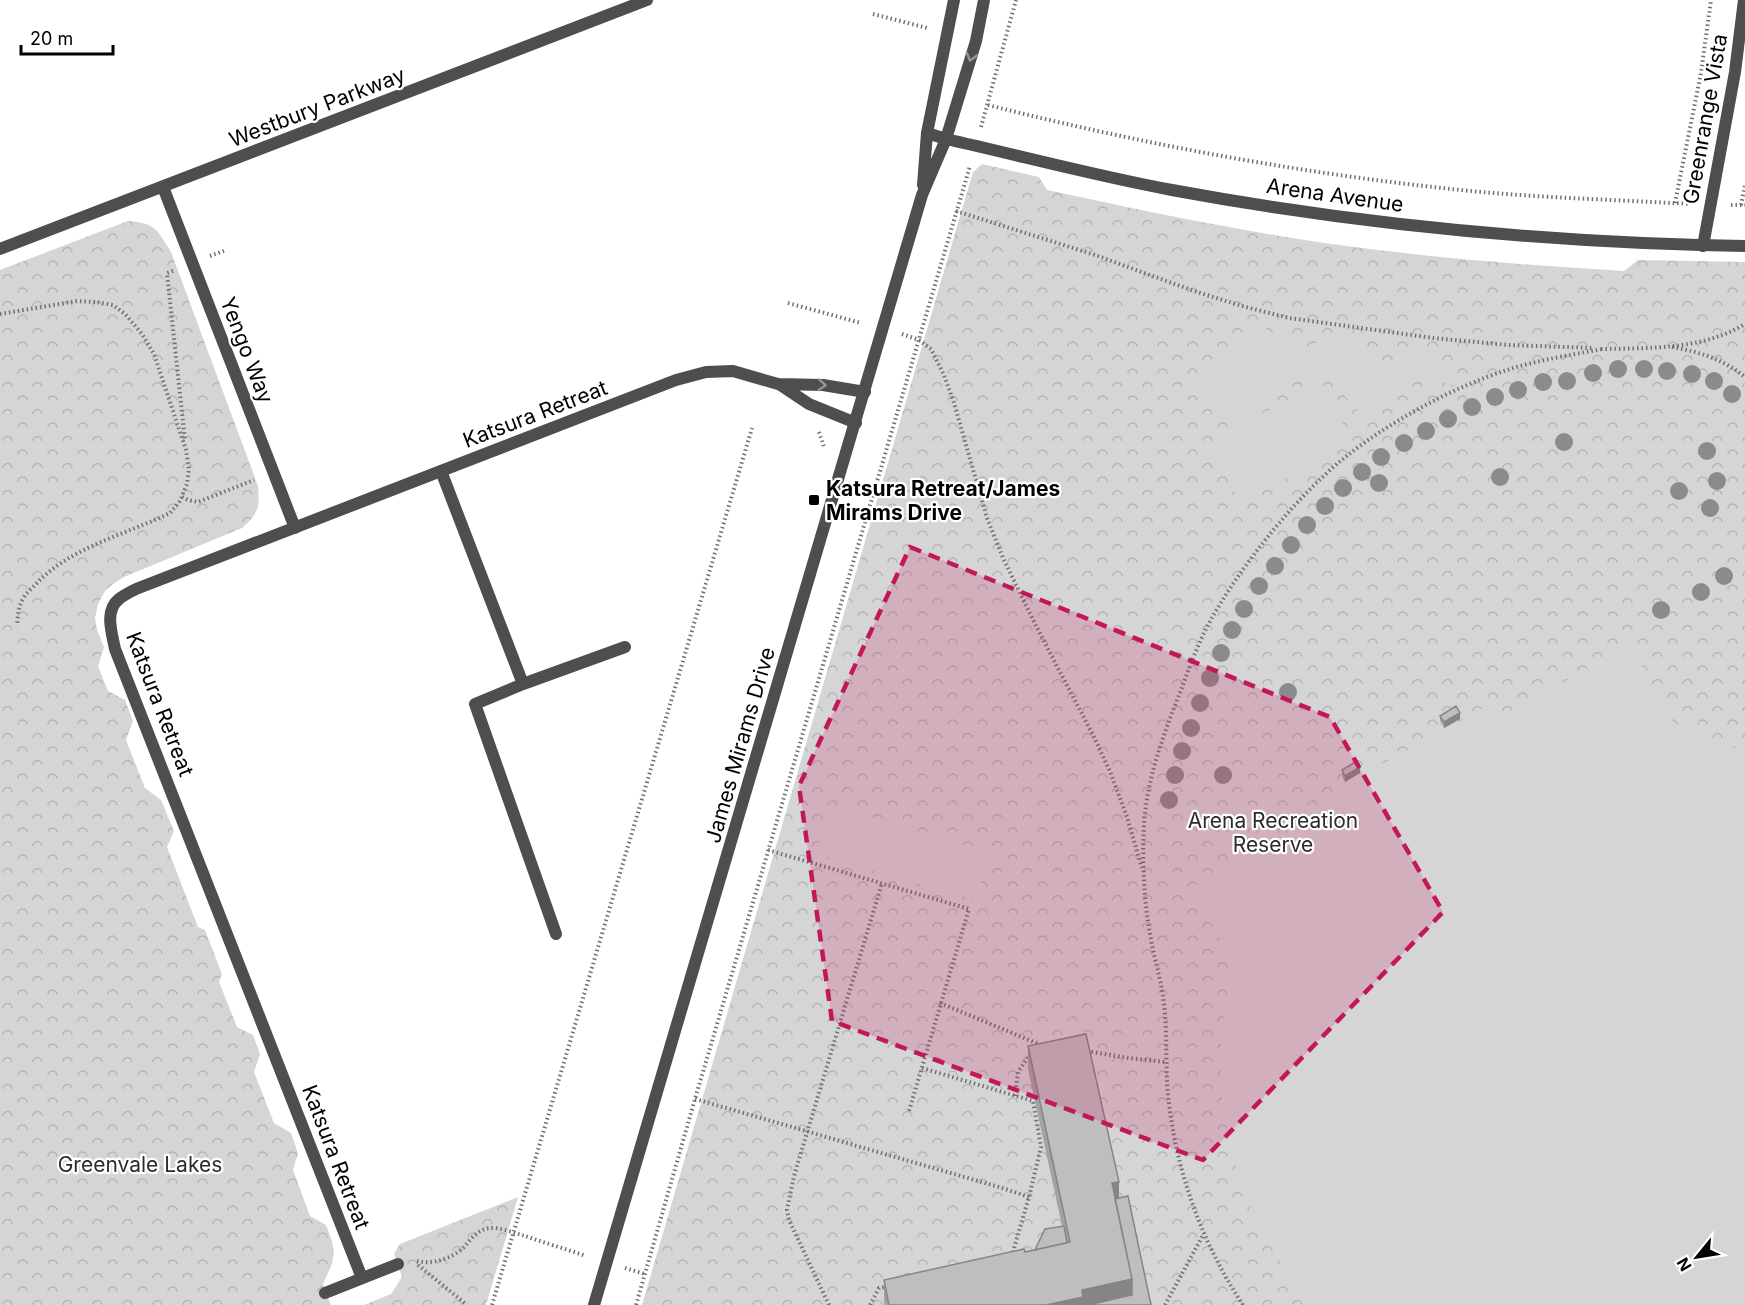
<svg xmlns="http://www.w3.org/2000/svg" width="1745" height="1305" font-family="Inter,sans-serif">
<defs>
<pattern id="park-crowns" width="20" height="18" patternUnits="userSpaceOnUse" patternTransform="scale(1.5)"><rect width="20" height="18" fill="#d5d5d5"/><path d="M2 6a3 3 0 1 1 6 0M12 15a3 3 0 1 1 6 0" fill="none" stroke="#b5b5b5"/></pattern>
</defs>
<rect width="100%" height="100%" fill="#fff"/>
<path fill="url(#park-crowns)" d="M982,164L1039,177L1047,190C1125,207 1202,223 1280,236C1393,255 1509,264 1624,271L1638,260L1745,262V1305H642L958,223L973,172Z
M128,221C155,223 157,229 171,252L258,486C260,508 258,514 242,528L124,577L113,584L105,591L98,604L95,618L97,630L104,647L98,666L108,691L125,700L133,721L126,740L145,788L161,800L174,831L167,847L198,927L205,930L222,974L219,982L237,1027L253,1035L260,1054L254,1072L274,1123L291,1133L298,1153L293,1170L310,1216L326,1225L332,1241L334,1253L332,1264L323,1284L331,1305H0V270Z
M518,1197L486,1305H364L391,1294L402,1277L394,1254L400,1244Z"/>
<path fill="#d5d5d5" d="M1259,323L1292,347L1302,350L1336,333L1355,335L1373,362C1387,369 1408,351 1425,352L1466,378L1451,385L1412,372L1409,373L1370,412L1363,414L1359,412C1338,389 1317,355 1288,389L1286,388L1260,415L1321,382L1353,442L1241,503L1209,444L1242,425L1197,382L1196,375L1200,369L1253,324Z
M1631,645L1674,724L1704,733L1745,753V1305H1316C1230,1214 1201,1083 1234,964L1191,887L1318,817L1324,796L1482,709L1504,715Z
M830,805L990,853L976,900L816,854Z"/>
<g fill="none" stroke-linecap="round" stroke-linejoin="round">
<path stroke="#707070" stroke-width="4" stroke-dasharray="1.5 3" stroke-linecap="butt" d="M873,14L927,28
M988,105C1150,146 1314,176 1481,192C1550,198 1621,200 1690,204
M981,127L1016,0
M1675,203L1701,73L1711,0
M1731,205H1745
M1741,205L1745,185
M956,211L1095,255L1194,291L1242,306L1289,318L1433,338L1509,345L1594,348
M210,256L224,251
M173,271L167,273L185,441
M788,303L861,323
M0,314L77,301L96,302L113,305L125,314L142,334L154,354L186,450L189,469L187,484L180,501L170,513C125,535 70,547 35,585C31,589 26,593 23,599C18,607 18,616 17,626
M902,334L919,340L931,349L944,375L954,403L987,518L1003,558L1036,626L1095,739L1111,774L1127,817L1142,868
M1672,347C1700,352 1723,359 1745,377
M1601,349C1650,348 1702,350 1745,324
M819,432L824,447
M182,497L188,500L198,502L254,480
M768,850L969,909L909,1111
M940,1003L1041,1045
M1087,1051L1128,1058L1166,1062
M922,1068L1033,1101L1041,1147L1029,1197L1012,1255
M1015,1096L1018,1072L1031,1053
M695,1099L999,1187L1029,1197
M417,1261C433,1265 453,1258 464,1247C471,1239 477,1230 489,1228C500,1227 514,1233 525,1236C545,1243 566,1249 586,1256
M418,1265L467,1305
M625,1268L645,1274
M492,1305L752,428
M636,1305L695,1099L970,166
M829,1305L789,1220L787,1210L794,1176L882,883
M870,1305L879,1288L886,1287
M1165,1305L1203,1235
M1243,1305C1199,1239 1173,1162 1167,1083C1166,1057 1167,1031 1164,1004C1162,984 1156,965 1152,945C1144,905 1142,865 1144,824C1147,778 1164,733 1181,690C1189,668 1198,644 1209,623C1240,567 1294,499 1343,459C1387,423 1453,387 1507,370C1538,360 1571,355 1602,349"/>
<path stroke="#4e4e4e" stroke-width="12" d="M441,471L523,684L475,704L556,934
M523,684L625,647"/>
<path stroke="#4e4e4e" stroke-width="12" d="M163,187L295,528
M1703,246L1735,72L1744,0
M0,249L647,0
M779,384L809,404L856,423
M362,1278L115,649C112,633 104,611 119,599C124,595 130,592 136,589L676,380L706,372L733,371L778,384L823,385L865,392
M325,1293L398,1264"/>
<path stroke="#4e4e4e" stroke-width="12" d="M927,133L946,139C1022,156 1096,176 1172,190C1361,225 1553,243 1745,246
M923,185L927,133L954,0
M594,1305L922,195L946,139L976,41L984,0"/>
</g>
<g fill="#8b8b8b">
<circle cx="1618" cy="369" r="9"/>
<circle cx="1644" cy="369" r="9"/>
<circle cx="1667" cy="371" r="9"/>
<circle cx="1593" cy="373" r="9"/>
<circle cx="1692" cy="374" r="9"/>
<circle cx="1567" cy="381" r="9"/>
<circle cx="1714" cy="381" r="9"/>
<circle cx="1543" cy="382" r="9"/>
<circle cx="1518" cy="390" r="9"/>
<circle cx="1732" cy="394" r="9"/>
<circle cx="1495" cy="397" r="9"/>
<circle cx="1472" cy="407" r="9"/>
<circle cx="1448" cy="419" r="9"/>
<circle cx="1426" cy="431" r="9"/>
<circle cx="1564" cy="442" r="9"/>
<circle cx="1404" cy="443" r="9"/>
<circle cx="1707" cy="451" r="9"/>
<circle cx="1381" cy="457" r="9"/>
<circle cx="1362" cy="472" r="9"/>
<circle cx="1500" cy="477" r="9"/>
<circle cx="1717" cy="481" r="9"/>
<circle cx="1379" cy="483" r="9"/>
<circle cx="1343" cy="488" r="9"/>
<circle cx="1679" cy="491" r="9"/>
<circle cx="1325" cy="506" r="9"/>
<circle cx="1710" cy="508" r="9"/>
<circle cx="1307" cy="525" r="9"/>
<circle cx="1291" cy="545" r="9"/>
<circle cx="1275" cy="566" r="9"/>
<circle cx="1724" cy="576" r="9"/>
<circle cx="1259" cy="586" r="9"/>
<circle cx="1701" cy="592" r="9"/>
<circle cx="1244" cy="609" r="9"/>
<circle cx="1661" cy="610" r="9"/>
<circle cx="1232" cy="630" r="9"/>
<circle cx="1221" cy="653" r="9"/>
<circle cx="1210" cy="678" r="9"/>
<circle cx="1288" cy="692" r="9"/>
<circle cx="1200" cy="703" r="9"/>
<circle cx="1191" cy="728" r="9"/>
<circle cx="1182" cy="751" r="9"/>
<circle cx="1175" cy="775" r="9"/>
<circle cx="1223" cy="775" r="9"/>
<circle cx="1169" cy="800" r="9"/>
</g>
<path fill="#a3a3a3" d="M1440,716L1460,719L1444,728L1440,721Z
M1342,770L1360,773L1345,782L1342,776Z
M1028,1046L1119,1198L1151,1305H884V1280L1035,1250L1062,1226L1028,1069Z"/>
<path fill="#858585" d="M1460,713V719L1444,728V722Z
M1360,767V773L1345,782V776Z
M1119,1182V1204L1112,1200V1183Z
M1132,1279V1301L1114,1305H1046L1082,1290Z"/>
<path fill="#bebebe" stroke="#858585" stroke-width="1.5" d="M1456,706L1460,713L1444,722L1440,716Z
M1357,761L1360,767L1345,776L1342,770Z
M1086,1034L1119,1182L1112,1183L1132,1279L1082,1290L1083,1297L1046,1305H889L884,1280L1024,1249L1025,1252L1070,1242L1028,1046Z
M1128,1196L1151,1305H1088L1132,1295V1279L1115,1199Z
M1064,1226L1067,1243L1035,1250L1045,1229Z"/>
<defs><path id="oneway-chevron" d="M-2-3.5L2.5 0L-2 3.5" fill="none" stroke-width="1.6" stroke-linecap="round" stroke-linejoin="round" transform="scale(1.5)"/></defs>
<g stroke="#959595">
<use href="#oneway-chevron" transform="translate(971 57) rotate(106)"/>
<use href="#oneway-chevron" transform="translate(822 385) rotate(5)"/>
</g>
<path fill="#c2185b" fill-opacity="0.2" stroke="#c2185b" stroke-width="4.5" stroke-dasharray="12 8" stroke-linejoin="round" d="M910,547L1330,717L1443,912L1203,1160L832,1021L799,786Z"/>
<rect fill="#000" stroke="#fff" stroke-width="2" x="808" y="494" width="12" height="12" rx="3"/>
<g text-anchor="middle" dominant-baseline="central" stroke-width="4.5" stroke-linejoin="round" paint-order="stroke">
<g font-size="21" fill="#000" stroke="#fff">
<text transform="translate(317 107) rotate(-21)">Westbury Parkway</text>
<text transform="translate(1705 119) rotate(-80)">Greenrange Vista</text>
<text transform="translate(1335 195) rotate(8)">Arena Avenue</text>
<text transform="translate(247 350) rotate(69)">Yengo Way</text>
<text transform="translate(535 414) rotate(-21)">Katsura Retreat</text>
<text transform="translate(160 704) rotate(69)">Katsura Retreat</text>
<text transform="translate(740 745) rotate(-74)">James Mirams Drive</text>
<text transform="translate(336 1157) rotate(69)">Katsura Retreat</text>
</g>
<g font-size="21" font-weight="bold" fill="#000" stroke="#fff" text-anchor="start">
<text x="826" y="488">Katsura Retreat/James<tspan x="826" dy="24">Mirams Drive</tspan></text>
</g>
<g font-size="21" fill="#2c2c2c" stroke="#fff">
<text x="1273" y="820">Arena Recreation<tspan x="1273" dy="24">Reserve</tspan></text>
<text x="140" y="1164">Greenvale Lakes</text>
</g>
</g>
<g transform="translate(1697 1257) rotate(240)" stroke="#ffffff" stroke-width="4.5" paint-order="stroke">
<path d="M0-4.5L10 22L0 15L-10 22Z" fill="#000000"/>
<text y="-9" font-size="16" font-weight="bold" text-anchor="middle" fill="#000000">N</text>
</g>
<path d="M21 45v9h92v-9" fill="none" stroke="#000000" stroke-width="3"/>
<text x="30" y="45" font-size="18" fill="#000000" stroke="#ffffff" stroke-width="4.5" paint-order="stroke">20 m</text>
</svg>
